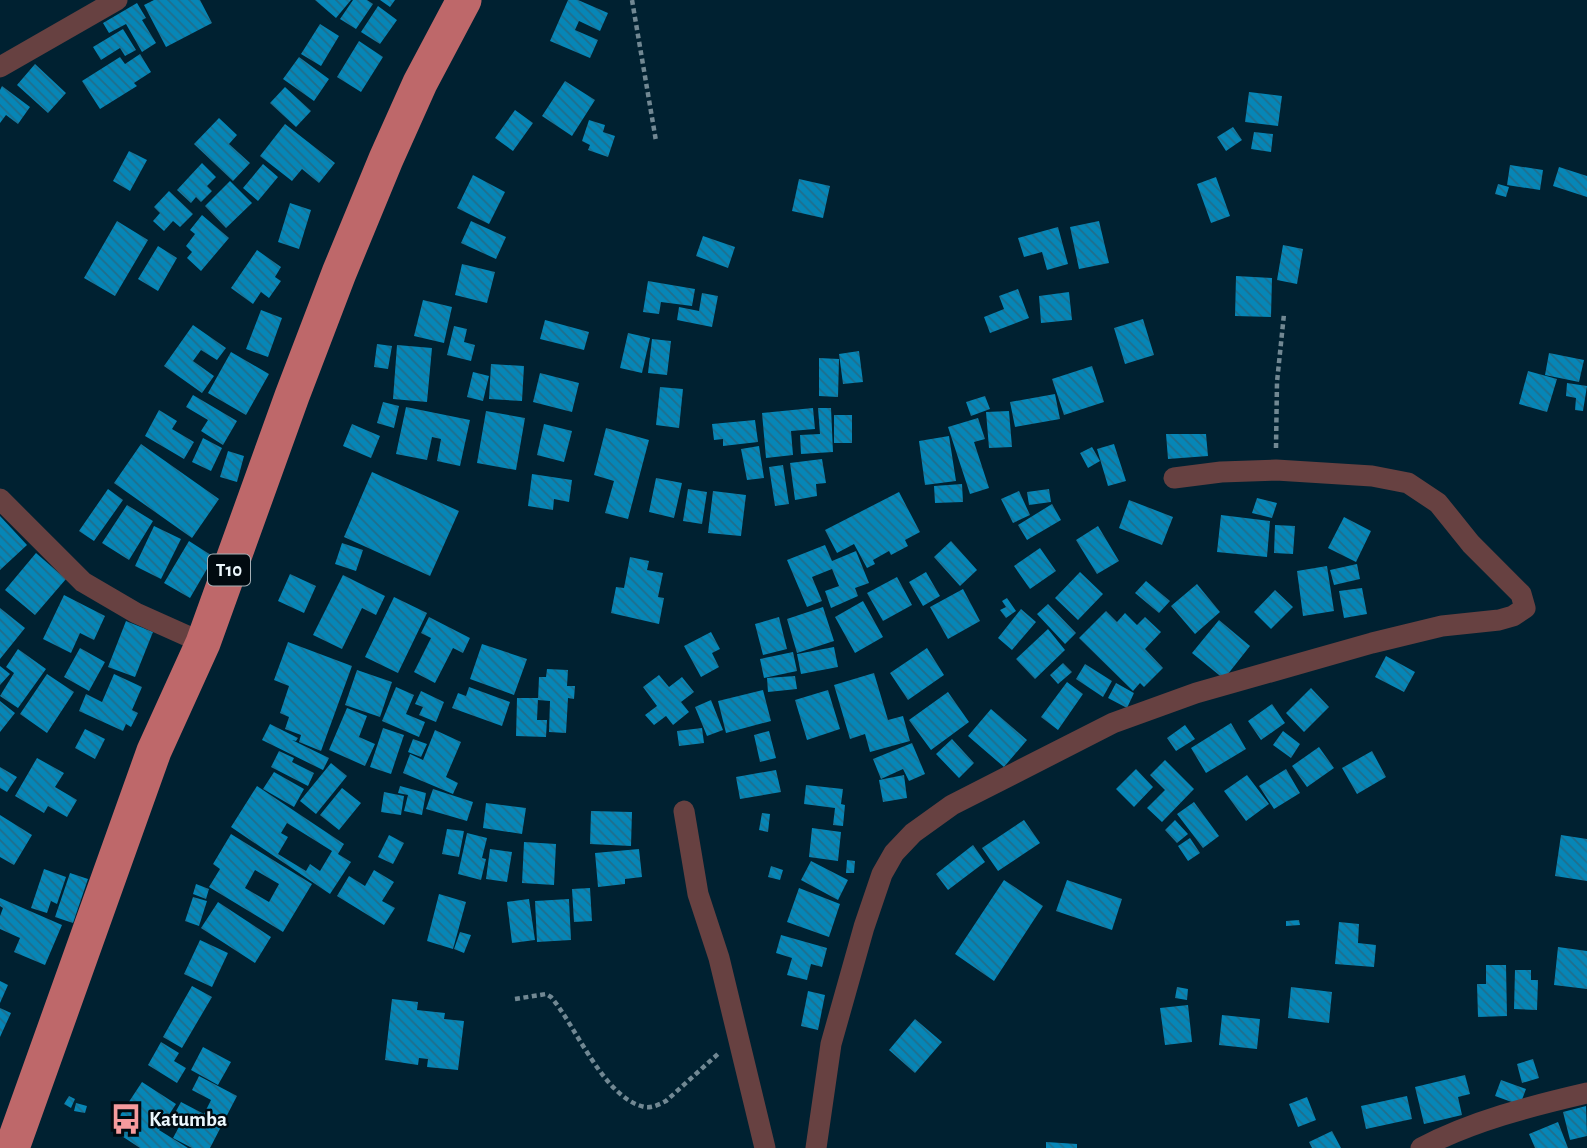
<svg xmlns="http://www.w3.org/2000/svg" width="1587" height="1148" font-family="'Alegreya Sans',sans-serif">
<defs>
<pattern id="building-back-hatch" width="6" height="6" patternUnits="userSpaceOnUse" patternTransform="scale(1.75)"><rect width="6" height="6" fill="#0686b7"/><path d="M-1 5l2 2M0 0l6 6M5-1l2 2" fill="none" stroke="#206e8c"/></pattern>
</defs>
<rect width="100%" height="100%" fill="#002131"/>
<path fill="url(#building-back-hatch)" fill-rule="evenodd" d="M154,0H200L212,23L166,47L144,5Z
M315,0H351L336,18Z
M353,0H367L373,4L356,29L340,19Z
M380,0H395L390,7Z
M568,0H578L608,13L600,31L579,21L575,30L598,40L590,58L550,41Z
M137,3L146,18L142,20L156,43L142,52L126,24L109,33L103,23Z
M378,6L397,20L380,44L361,32Z
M320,24L339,36L321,66L301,54Z
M123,29L136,50L125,56L120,48L101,60L93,47Z
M359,41L383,57L361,92L337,77Z
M140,54L151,72L134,83L137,86L100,109L82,81L120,57L125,64Z
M299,57L329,79L314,101L283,79Z
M35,64L66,93L48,113L17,85Z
M565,81L595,100L572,136L542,116Z
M2,86L30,107L18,124L6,115L0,123V90Z
M285,87L311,111L296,127L270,103Z
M1249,92L1282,96L1278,126L1245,122Z
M515,110L533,123L513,151L495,138Z
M219,118L237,135L229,144L250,163L233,181L194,144Z
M589,120L605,125L603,132L615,136L608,157L588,150L590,145L582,141Z
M285,124L335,163L319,183L302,169L292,181L260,156Z
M1233,127L1242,140L1226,151L1217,137Z
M1254,132L1273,134L1271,152L1251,149Z
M129,151L147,160L130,191L113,181Z
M202,163L216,177L207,186L212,191L201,202L196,197L191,203L177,190Z
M263,164L278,177L258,201L243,188Z
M1510,165L1543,170L1540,190L1507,185Z
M1559,167L1587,176V197L1553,186Z
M473,175L505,192L489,224L457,208Z
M1216,177L1230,216L1211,223L1197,184Z
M799,179L830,186L823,218L792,211Z
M230,181L252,203L226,228L205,206Z
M1498,184L1509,187L1506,197L1495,194Z
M169,191L193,214L180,227L173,221L164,231L153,221L160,213L154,207Z
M290,203L311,210L299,249L278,242Z
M202,215L229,238L201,271L187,258L192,252L186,246L195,234L190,230Z
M117,221L148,240L115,296L84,278Z
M471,221L506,237L496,259L461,243Z
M1099,221L1109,263L1079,269L1070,227Z
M1058,227L1068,264L1047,270L1042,252L1024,257L1018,238Z
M703,236L735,247L728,268L696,256Z
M1283,245L1303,249L1297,284L1277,280Z
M158,246L177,258L158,291L138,279Z
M257,250L281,267L275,277L281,281L269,298L261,292L253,304L231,288Z
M462,264L495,272L487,303L455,295Z
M1236,276L1272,278L1271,317L1235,316Z
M648,281L695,289L692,306L661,302L659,314L643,312Z
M1018,289L1029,318L990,333L984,317L1004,309L999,296Z
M1069,292L1072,320L1041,323L1039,296Z
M702,293L718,296L712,327L677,320L679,307L699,311Z
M423,300L452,307L444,343L414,336Z
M261,310L282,318L268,357L246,349Z
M1143,319L1154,355L1125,364L1114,328Z
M545,320L589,332L584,350L540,339Z
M193,325L226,348L217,360L201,350L193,361L214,376L202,393L164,366Z
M454,326L467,329L464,342L475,345L471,361L447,355Z
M628,333L650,338L642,373L620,368Z
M652,339L671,341L667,375L648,373Z
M377,344L392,346L388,369L374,367Z
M397,345L432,348L427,402L393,399Z
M859,351L863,382L843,384L839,354Z
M231,352L269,374L246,415L208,393Z
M1549,353L1584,360L1579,382L1545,375Z
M819,358L839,359L838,397L819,396Z
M491,364L524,366L522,401L489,399Z
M1092,366L1104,402L1064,415L1052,379Z
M1528,371L1557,379L1547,412L1519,404Z
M473,372L489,376L483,401L467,397Z
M540,373L579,383L572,412L533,402Z
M1567,383L1587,386L1583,411L1575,410L1576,398L1566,396Z
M660,387L683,389L679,428L656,425Z
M1055,394L1060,419L1015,427L1010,402Z
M193,395L237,421L223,445L201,431L208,420L186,407Z
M985,396L990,409L971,416L966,402Z
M383,402L399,406L394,428L377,423Z
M406,407L470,420L460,466L437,461L441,439L432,437L427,460L396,454Z
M813,408L815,429L791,431L793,455L766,458L762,413Z
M818,408H831L833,452L801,454L800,435L820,434Z
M159,410L177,421L172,429L194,442L184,459L145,436Z
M486,411L525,418L516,470L477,463Z
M1009,411L1012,447L989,448L986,412Z
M834,415H852V443H834Z
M978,418L985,439L974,442L989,488L970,494L948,427Z
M755,420L758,442L723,446V439L714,440L712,424Z
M352,424L380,436L371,458L343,446Z
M544,424L572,431L564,462L537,455Z
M606,428L649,440L628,519L605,513L614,481L594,475Z
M1166,434H1206L1208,456L1168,459Z
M949,436L956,481L925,485L919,441Z
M203,438L222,448L211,471L192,462Z
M141,444L219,499L192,538L114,483Z
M1114,444L1126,481L1108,486L1097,449Z
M759,446L764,478L747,480L741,449Z
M1092,447L1100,461L1088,468L1080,453Z
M228,451L244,456L237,482L220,477Z
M822,459L826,483L816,484L817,496L795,500L790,463Z
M783,465L789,504L775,506L769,467Z
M372,472L459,511L430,576L344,537Z
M532,474L572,480L569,502L554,499L553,510L528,506Z
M656,478L682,483L674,518L649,512Z
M962,484L963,502L935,503L934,486Z
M108,489L123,500L94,541L79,531Z
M688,489L707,492L702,524L683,521Z
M1049,489L1051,502L1029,505L1027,492Z
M713,491L746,495L741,536L708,533Z
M1019,491L1030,515L1013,523L1001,499Z
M899,492L920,532L905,540L908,546L891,555L889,551L873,560L875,564L867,568L854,544L837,553L825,530Z
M1257,498L1277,503L1272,518L1252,513Z
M1129,500L1173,517L1162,545L1119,528Z
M1052,504L1061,520L1027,540L1018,525Z
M127,505L153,521L129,560L102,543Z
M1221,515L1270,521L1267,557L1217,552Z
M0,516L27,545L0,570Z
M1344,517L1371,531L1356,562L1328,548Z
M1275,525L1295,526L1293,554L1274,553Z
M154,526L181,539L161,579L135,566Z
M1098,526L1119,561L1097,574L1076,540Z
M189,541L214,557L190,598L164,583Z
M951,541L977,570L960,586L934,557Z
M342,543L363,550L356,571L335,564Z
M825,545L832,561L856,551L869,583L855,588L858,596L831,608L825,591L839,586L832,569L812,577L822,601L807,607L787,560Z
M1040,548L1056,571L1030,589L1014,566Z
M36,553L66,579L35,615L5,590Z
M630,557L649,561L647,570L663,573L658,597L664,598L659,624L611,613L616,587L624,588Z
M1357,564L1360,579L1334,585L1330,570Z
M1327,566L1334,611L1303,616L1297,571Z
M926,572L940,596L923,606L909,582Z
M1080,572L1103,594L1078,620L1055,598Z
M290,574L316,586L304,613L278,601Z
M343,575L385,596L376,615L362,608L342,649L313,635Z
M897,577L912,605L883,621L867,593Z
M1146,581L1170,601L1159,613L1135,593Z
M1197,584L1220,612L1195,634L1171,606Z
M1362,588L1367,614L1344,618L1339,591Z
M963,589L980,621L948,639L930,607Z
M1275,590L1293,607L1271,629L1254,612Z
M64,595L105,616L94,640L80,633L71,653L43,639Z
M394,597L427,613L398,673L365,657Z
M1007,598L1016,611L1006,618L1000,610L1006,607L1002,601Z
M863,601L883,637L855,653L835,617Z
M1048,604L1076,633L1065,644L1037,614Z
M823,607L834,641L797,653L787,619Z
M0,608L25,628L0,659Z
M1021,609L1036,622L1012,650L998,638Z
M1106,611L1117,622L1125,613L1137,625L1145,617L1161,632L1145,649L1163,668L1144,687L1140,683L1133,691L1079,638Z
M429,617L470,638L463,653L453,648L435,683L414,672L431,638L421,633Z
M779,617L787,649L763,655L755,624Z
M1219,620L1250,646L1224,679L1192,653Z
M126,621L153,632L135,677L108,667Z
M1048,629L1065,650L1035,679L1016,659Z
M711,632L720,649L712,653L719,667L701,677L684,646Z
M288,642L352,666L321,751L299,742L301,735L285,729L289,717L280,713L289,686L274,680Z
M482,644L527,659L514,695L470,679Z
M834,647L838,667L801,674L797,654Z
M80,648L105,662L89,691L64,677Z
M927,648L944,675L908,700L890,673Z
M18,649L46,669L18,708L0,696L14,673L6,667Z
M793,652L797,671L764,678L760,659Z
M1386,656L1415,672L1404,692L1375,677Z
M1063,663L1072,672L1058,684L1050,675Z
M1085,664L1112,681L1103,697L1076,679Z
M0,666L10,674L0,685Z
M547,669L568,670L567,686H575L574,699L568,698L566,733L549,732L550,701L538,700L539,677H546Z
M357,670L392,682L380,717L345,705Z
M874,673L888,720L903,716L910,741L870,752L865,734L850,739L834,685Z
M47,674L74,692L47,733L20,714Z
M114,674L142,687L132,710L138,713L131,727L126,724L123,731L79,711L86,694L102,702Z
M659,675L669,687L682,677L694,692L681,702L689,712L673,725L666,716L654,725L645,715L657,706L643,687Z
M795,676L797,689L768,692L767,678Z
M1067,682L1083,694L1058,730L1041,717Z
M1116,683L1134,693L1127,708L1108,698Z
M396,687L414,695L406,714L425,722L419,737L382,721Z
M469,687L510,702L502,726L452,708L458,693L466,696Z
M1311,688L1329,707L1304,732L1286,713Z
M763,690L771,721L726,733L718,701Z
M828,690L840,729L807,740L795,700Z
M421,691L444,702L436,722L419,715L423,707L415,704Z
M948,692L969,722L931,750L909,720Z
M517,698H538L537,720H547L546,737L516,736Z
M711,700L723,730L707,736L695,707Z
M0,701L15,713L0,732Z
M1272,704L1285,723L1261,740L1248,721Z
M347,708L367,716L359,737L375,744L365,766L329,750Z
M991,709L1027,740L1004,767L968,736Z
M1231,723L1246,749L1206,773L1191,748Z
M270,724L298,738L296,741L292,740L329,758L323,770L262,740Z
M1185,725L1195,739L1176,751L1167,738Z
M383,728L404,735L391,774L370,767Z
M702,728L704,743L679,746L677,731Z
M85,729L105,739L95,759L75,748Z
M435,730L461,742L446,777L458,783L453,794L403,773L410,754L423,760Z
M769,731L776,758L760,762L754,735Z
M1283,731L1300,744L1291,758L1273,745Z
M413,739L427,744L421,757L408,752Z
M952,739L974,763L959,778L936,754Z
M912,743L925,774L909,781L903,769L881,779L873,759Z
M1319,747L1334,768L1307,787L1292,766Z
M279,751L294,758L292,762L314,773L308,786L271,767Z
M1372,751L1386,777L1357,794L1342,768Z
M37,758L64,773L55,787L77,800L67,817L48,806L44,813L15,796Z
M1165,760L1194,789L1162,822L1147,808L1165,790L1150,775Z
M331,763L347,776L316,814L300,801Z
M0,767L17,777L7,792L0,788Z
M1136,769L1153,787L1134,807L1116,789Z
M1286,769L1300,793L1274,809L1259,786Z
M776,770L781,792L740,799L736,777Z
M274,772L304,789L294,807L263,789Z
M904,775L907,798L883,802L879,780Z
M1247,775L1269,804L1246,821L1224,791Z
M806,785L843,789L841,804L845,805L843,826L833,825L835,808L804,804Z
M257,786L344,844L338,854L351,862L330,894L231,827ZM287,823L332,851L320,871L310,864L306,871L278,854L288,837L281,833Z
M400,786L426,793L422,815L404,811L408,795L398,793Z
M342,788L361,803L339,830L320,815Z
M433,789L473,802L467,821L426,809Z
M384,792L404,796L401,815L381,812Z
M1194,802L1219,836L1203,848L1177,814Z
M486,803L526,808L522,834L483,828Z
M591,811L632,812L631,846L590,844Z
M762,813L770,814L768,832L759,830Z
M0,815L32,835L14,865L0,857Z
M1024,820L1040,843L998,871L982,848Z
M1175,820L1188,834L1177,843L1165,830Z
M812,828L841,832L838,861L809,857Z
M447,829L464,831L459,857L442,854Z
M467,833L487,838L482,858L486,859L481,880L458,874Z
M231,834L312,884L283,932L209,887L220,869L213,864ZM255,870L279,884L269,902L245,888Z
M389,835L404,843L393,864L378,857Z
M1561,835L1587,839V881L1555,876Z
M1190,838L1200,853L1188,861L1178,846Z
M524,842L556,844L554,885L522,883Z
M973,845L985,862L948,890L936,874Z
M490,849L512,852L507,882L486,879Z
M639,849L642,877L625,879V884L598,887L595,853Z
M847,860L855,861L854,873H846Z
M811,861L848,880L838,900L801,880Z
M771,866L783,870L780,880L768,877Z
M44,869L66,877L57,904L51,901L47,913L31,908Z
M374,870L394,882L382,901L395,908L384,925L337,896L349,876L365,886Z
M70,873L88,879L73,923L55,917Z
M1004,880L1043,906L994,981L955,954Z
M1067,880L1122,899L1112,930L1056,911Z
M196,884L209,889L206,899L193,894Z
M590,888L592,921L574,922L572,889Z
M799,888L840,904L829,937L787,922Z
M439,894L466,902L453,949L427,941Z
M193,897L207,901L199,926L185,921Z
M0,898L62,925L45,965L14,952L20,938L0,929V916L3,908L0,906Z
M529,899L535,940L512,943L507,902Z
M569,899L571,940L537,942L535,901Z
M218,902L271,937L255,963L201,928Z
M1299,920L1300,925L1286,926V921Z
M1339,922L1359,924L1358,943L1376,945L1374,967L1335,964Z
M460,932L471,935L464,953L454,949Z
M781,935L827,948L822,967L811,964L807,980L787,975L792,958L776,953Z
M200,940L228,953L212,987L184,974Z
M1558,947L1587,951V989L1554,985Z
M1486,965H1506L1507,1016L1478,1017L1477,984H1486Z
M1515,970H1531V980H1538L1537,1010L1514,1009Z
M0,981L8,985L0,1003Z
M192,986L212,997L182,1048L163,1037Z
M1177,987L1188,989L1187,1000L1175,998Z
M1291,987L1332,992L1329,1023L1288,1018Z
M808,991L825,995L818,1030L801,1026Z
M392,999L418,1002L417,1010L445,1013L444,1019L464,1021L458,1070L427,1067L428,1059L419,1058L418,1065L385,1060Z
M1188,1005L1192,1042L1165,1045L1160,1008Z
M0,1008L11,1013L0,1037Z
M1222,1015L1260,1019L1257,1049L1219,1045Z
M915,1019L942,1042L915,1073L889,1050Z
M161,1042L179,1053L174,1061L186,1068L177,1083L148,1065Z
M203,1047L231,1062L218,1085L191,1070Z
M1533,1059L1539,1078L1522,1083L1517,1064Z
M1465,1075L1470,1094L1458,1097L1462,1115L1424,1124L1415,1087Z
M199,1076L237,1096L210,1148H192L173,1138L180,1125L171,1120L181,1102L204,1114L211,1100L192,1090Z
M1501,1080L1526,1089L1520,1105L1495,1096Z
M142,1082L176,1104L159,1130L188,1148H140L111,1129Z
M69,1096L75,1099L71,1108L64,1104Z
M1407,1096L1412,1119L1366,1129L1361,1106Z
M1307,1097L1316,1120L1298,1127L1289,1104Z
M76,1103L87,1106L85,1113L74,1111Z
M1586,1106L1587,1136L1570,1140L1563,1112Z
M1558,1122L1568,1148H1535L1529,1134Z
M1332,1131L1341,1148H1312L1309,1142Z
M1046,1142L1077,1144V1148H1046Z"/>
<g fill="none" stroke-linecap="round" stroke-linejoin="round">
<path stroke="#718893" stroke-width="4.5" stroke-dasharray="5 3.5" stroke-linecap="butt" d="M632,0L656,141
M1276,448L1277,382L1284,314
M515,999L546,994L551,997C576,1026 604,1099 645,1107C653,1108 660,1104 666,1101L719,1053"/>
<path stroke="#674141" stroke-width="21" d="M0,67L117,0
M0,499L83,582L136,613L203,643
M684,811L698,894L719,958L765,1148
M816,1148L831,1044L864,927L882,874L894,853L913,833L952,805L1113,723L1196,693L1372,643L1442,626L1499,620L1513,616L1525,608L1521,594L1471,544L1438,503L1408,483L1372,476L1276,470L1221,472L1174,478
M1421,1148C1472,1121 1531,1106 1587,1093"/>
<path stroke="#be686a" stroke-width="35" d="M12,1148L154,751L203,643L292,396L339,273L386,159L420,83L464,0"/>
</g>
<defs>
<symbol id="bus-bare" viewBox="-9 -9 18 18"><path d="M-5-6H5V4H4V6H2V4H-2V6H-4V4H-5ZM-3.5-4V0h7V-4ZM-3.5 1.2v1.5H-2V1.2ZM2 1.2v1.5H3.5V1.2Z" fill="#f59b9d" stroke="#010a10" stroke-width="2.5" paint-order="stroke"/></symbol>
</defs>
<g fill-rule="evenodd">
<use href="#bus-bare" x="104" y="1097" width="44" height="44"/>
</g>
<g text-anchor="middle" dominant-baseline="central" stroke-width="5" stroke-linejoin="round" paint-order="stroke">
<rect fill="#010a10" stroke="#a6b0b6" stroke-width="2" x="208" y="554.5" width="42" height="31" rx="5"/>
<g font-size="19" font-weight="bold" fill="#ecf7fd">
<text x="229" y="570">T10</text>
</g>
<g font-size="21" font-weight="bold" fill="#ecf7fd" stroke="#010a10" text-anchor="start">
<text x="149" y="1119">Katumba</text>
</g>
</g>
</svg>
